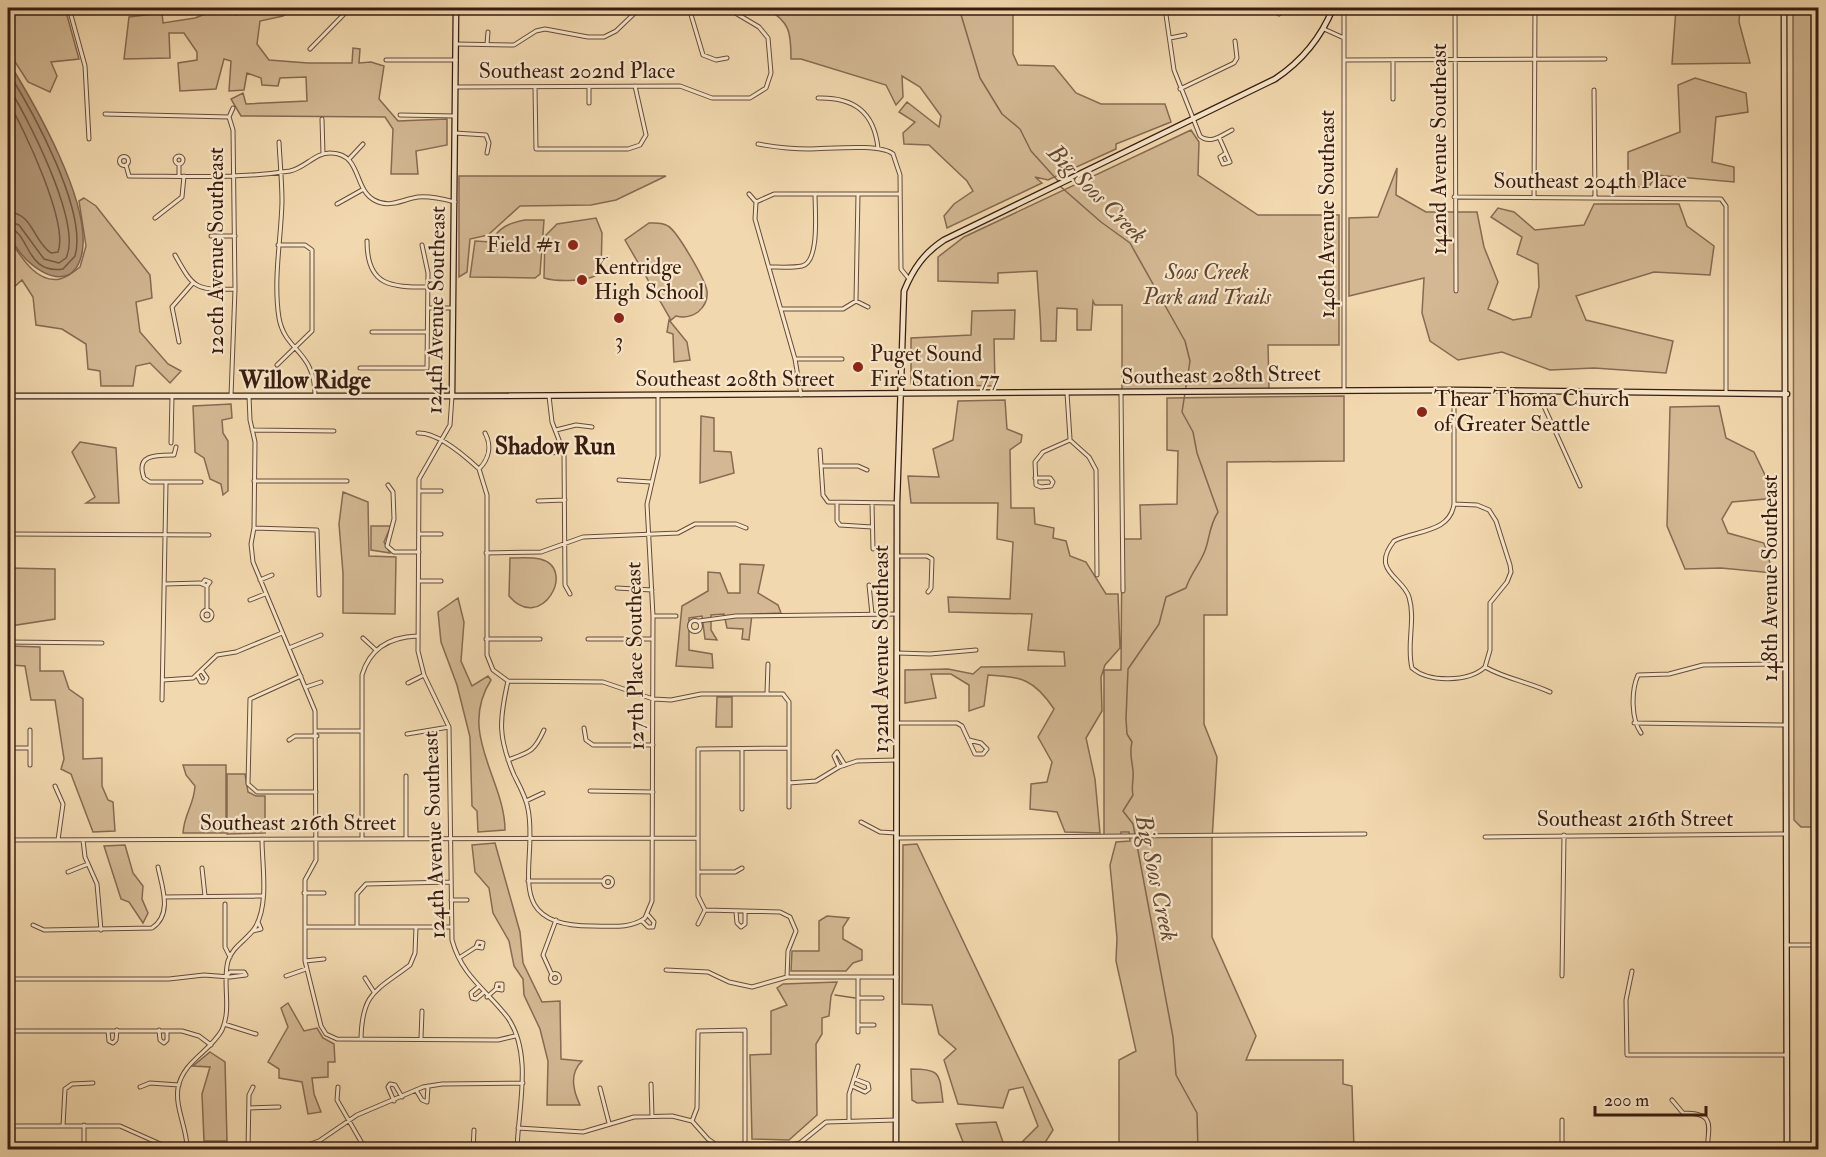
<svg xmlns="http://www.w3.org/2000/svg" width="1826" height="1157" font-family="'IM FELL Double Pica',serif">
<rect width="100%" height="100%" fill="#f2d8ae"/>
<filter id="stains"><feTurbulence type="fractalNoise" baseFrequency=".00333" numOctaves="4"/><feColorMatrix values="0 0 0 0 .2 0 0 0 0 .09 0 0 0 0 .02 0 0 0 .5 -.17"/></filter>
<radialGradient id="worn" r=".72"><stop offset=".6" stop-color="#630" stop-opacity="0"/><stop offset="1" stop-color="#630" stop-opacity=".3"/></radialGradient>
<path fill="#d3b893" stroke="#866a52" stroke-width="1.5" d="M8,8H65L79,59L51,62L57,76L50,92L28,82L8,51Z
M206,8H292L283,16L260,21L257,44L269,60L308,63H352L353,48L360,49L359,63L371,62L384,66L379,99L398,121L447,119V145L416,151L418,174H391L393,129L385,117L241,116L231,99L243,93L246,104L307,101L306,77L280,78L278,86L262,85L261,78L247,73L244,90L229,91L231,61L224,59L216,89L180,91L178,63L197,60V52L184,33H169L170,58L124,59L129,17L162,13L163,23L195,18L208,13Z
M766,8H1013V54L1018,65L1054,66L1076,93L1101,104H1165L1171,122L1116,144V149L1048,180L1035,177L1042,183L947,228L944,216L954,204L973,191L967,181L929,145L904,144L903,133L915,122L899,112L907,102L939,127L941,116L920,87L902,76L903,97L896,105L886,85L801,59H791C791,32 790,22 766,8Z
M1676,8H1740L1739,22L1750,63L1672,64Z
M1793,8H1818V827H1801L1794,820Z
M1695,78L1746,93L1748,112L1716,117L1712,162L1734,167V182L1656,175L1649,187H1628V152L1680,132L1678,85Z
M1191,130L1199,142L1198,175L1258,215H1339V345H1268L1269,389L1122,391V305H1095L1093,301L1091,330H1077V309L1057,308L1056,341H1041C1041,317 1038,295 1037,271L998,273V283L938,281V257L964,237Z
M1397,168L1396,195L1426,212H1477L1484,247L1498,282L1488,309L1513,320L1531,317L1539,287L1538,264L1517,254L1522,237L1491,217L1498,208L1514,212L1535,230L1584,225L1594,204H1679L1687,226L1714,246L1710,275L1654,272L1576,296L1586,320L1673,341L1666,373L1594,368L1550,370L1502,352L1458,360L1430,341L1422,313L1424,278L1349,296V218L1378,217Z
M459,176H666L616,200L591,205L520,206L488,235L470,239L467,272L459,277Z
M84,198L96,206L150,275L152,298L136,302L140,332L168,364L181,371L170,383L150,363L136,366L133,386H101L100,371L88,369L86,344L62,329L36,325L33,297L22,280L12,289L8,300V237C19,253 35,284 60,279C66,278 75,271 80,267L86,246L79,201Z
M596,218L602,233L601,272C591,282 558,282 544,278L545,236L557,224Z
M525,220H544L540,274L535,278L470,277L475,241L491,242C499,227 509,223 525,220Z
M649,223C656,223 662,222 668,226C677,231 705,279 707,291C708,299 705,306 698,312C691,317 684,318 676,316L671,320L625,240Z
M1015,310L1014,339H994L995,386L911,384V338L971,335L972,311Z
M669,320L687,342L690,360L674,362L673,334L667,332Z
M1344,396V461L1227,462V615H1204V724L1217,757L1212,840V937L1256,1036L1246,1060H1343V1084L1352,1086L1354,1149H1119V1060L1136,1051L1116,961L1117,938L1110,865L1116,842L1130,841L1129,832H1121V835H1104V670H1121L1122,539H1141L1140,505L1177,504L1178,451L1167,450V398Z
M1005,400L1007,429L1022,435L1021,442L1010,450L1011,508H1034L1035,524L1054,528L1053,538L1066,541L1070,556L1086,562L1106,594H1118L1120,648L1105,665L1101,677L1102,711L1086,738L1095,779L1100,833L1065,832L1057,812L1030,809L1031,784L1047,782L1052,762L1038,737L1054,709C1034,679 1022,677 988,675L984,706L969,711V685L951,674H931L936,698L905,703V670L948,669L973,674L981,667L1065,666L1064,652L1028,650L1032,614L949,612L948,597L1010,599L1013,542L997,539L998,503H911L908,476L939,477L933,449L953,440L958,401Z
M231,404L232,418L222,420L223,433L228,441V491L223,495L221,484L210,479L204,458L195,452L193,406Z
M1719,406L1726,438L1754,452L1776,498L1732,502L1722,519L1728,533L1764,543L1773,573L1721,568L1685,569L1667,526L1670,407Z
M701,416L714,418V451L731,452L734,473L700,483Z
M80,442L116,448L119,503H86L95,497L72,452Z
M343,492L368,502L369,556L396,557L395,614L343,613V573L339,524Z
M371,526H391L384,542L390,553L371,550Z
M510,558C519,558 531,557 540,559C578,568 541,634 509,596Z
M740,564L764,565L758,593L778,605L781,613L752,614L749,640L742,639L743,629L727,628L724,614L711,615V630L717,640L705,639L702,616L689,618V650L712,654L713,668L676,666L682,606L708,591V572L720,573L728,593H740Z
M10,568L55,569V619L10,626Z
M458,598L464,622L461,661L472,686L488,676L491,680C457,733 505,780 505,830L478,832L477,811L472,806L470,737L457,685L441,642L438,612Z
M10,646L40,647V671H63L69,689L83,699V759L102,758V786L108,800L113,802L115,831L93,832L71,774L61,769L64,759L55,700H31L25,666L10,665Z
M717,697H732V727H716Z
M183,765H226V833H183C184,814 194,805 195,786L186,775Z
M227,774H245L248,792L256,796H265V833L227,834Z
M495,843L520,932L523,963L542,1002L560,1001L561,1059L582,1061C569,1074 573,1090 580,1105H547L548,1061L540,1029L524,995L523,979L514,966L509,941L493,913L489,888L475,872L472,845Z
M917,844L1053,1130L1041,1149H975L963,1142L956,1124L996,1122L1004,1145L1018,1146L1038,1126L1023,1087L1009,1090L1003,1108L958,1104L944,1060L956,1049L939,1034L932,1005L902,1004L903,845Z
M125,845L133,873L143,886L142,899L148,913L143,923L129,902L121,899L104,846Z
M827,916L849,918L843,927V939L862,950V960L853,963L846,971H791L792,951H819V921Z
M837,982L831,996L829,1016L822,1018V1034L816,1044L817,1115L789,1140L752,1139L750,1055L771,1054V1011L787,1005L777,988L783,984Z
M288,1003L304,1031L317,1028L323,1038L334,1044L335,1062H328V1077L312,1078L314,1094L321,1112L308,1114L302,1082L279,1078V1069L268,1062L288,1027L281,1008Z
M210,1052L225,1062L227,1141H204L202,1094L210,1067L193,1066Z
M911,1069C942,1069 939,1074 943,1102L917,1103L912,1100Z"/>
<path fill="#b39878" stroke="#82664e" stroke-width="1.5" d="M8,61C34,103 92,203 82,253C71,305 14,260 8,229C4,214 8,195 8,179C8,140 7,100 8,61Z"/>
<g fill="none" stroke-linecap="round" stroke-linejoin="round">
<path stroke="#765a44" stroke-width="1.5" d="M8,72C32,110 88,211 75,256L63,269C25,275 30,231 8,228
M8,86C27,117 83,224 66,258L59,263L44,259L19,225L8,221
M8,102C24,128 69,224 58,252L51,253C33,241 33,213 8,212"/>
<path stroke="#82664e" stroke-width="1.5" d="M959,8L980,78L1002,114L1020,129L1031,151L1059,182
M1061,187L1101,222L1130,243L1185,341L1190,361L1182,412L1193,432L1197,453L1218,512C1208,528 1210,540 1204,553C1199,565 1190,575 1186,588L1166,597L1159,624L1128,669L1126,719L1127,734L1132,742C1129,753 1132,760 1133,771C1134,779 1131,786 1133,795L1123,811L1133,824L1173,1037L1176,1075L1197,1113L1198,1150
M835,995L855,998"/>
<defs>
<path id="street" d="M69,8L85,66L89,139
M393,8L456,9
M689,8L703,55L716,60L727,58
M1165,8L1174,70L1200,136C1210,145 1222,135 1232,130
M1278,8L1279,14
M1455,8L1456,291
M236,13V8
M1324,29L1344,38
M1170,38L1185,35
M456,44L514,45L536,31L545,29L588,37H604L616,31L640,8
M487,44L488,32
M310,49L350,8
M386,60H456
M1344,60L1605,59
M1393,60V99
M456,87L680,86L712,98H750L766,88L771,73L768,38L759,27L727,8
M535,87L536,149H628L640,145L646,135L635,86
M589,87V103
M1180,89L1234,63L1237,58L1235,41
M1594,90L1595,198
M818,98C854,97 874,112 878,148
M105,114L229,117
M400,115L455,116
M322,119L323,154
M455,133L486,135L489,143L487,153
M1219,137L1230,162L1223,164L1220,157L1226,153
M279,142C280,162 282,182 282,202C281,240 273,280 279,318C285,352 315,350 315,396
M758,144C775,147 792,149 810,149C829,149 880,143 893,154L900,175L901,269L909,279
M175 160a4 4 0 1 1 8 0a4 4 0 1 1-8 0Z
M119.5 161a4.5 4.5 0 1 1 9 0a4.5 4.5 0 1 1-9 0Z
M349,159L363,144
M179,164V176
M126,165L129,176C182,176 238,179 290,171C305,168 316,152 331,153C362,154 353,188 374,200C390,209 403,199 418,197C431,196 443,199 455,202
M749,194L756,202
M1454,197L1721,199L1726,206V393
M1534,198L1535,8
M756,202L755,219L795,359L801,395
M756,202L774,194H900
M337,204L362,190
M155,218L182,197L184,176
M211,236H235
M367,241C367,286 390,287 428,287
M175,255C194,289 195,290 235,289
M769,267C779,267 792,268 802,266C820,262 815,210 815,194
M856,301L858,194
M428,308H453
M781,309H843L856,301L868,307
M372,332H427
M179,342L172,307L192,284
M795,359H842
M277,365L312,331V250L305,245H278
M360,368H427L428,273L422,245
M1454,390V504C1450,533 1416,530 1394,541C1370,571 1403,577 1409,597C1416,620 1406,645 1412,668C1429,683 1469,682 1485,667L1490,650V603L1507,582L1511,572L1510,565L1496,521L1489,510L1477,505L1454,504
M1344,391V8
M1537,391L1580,486
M1067,393L1070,439
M1121,393L1123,591
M231,396L235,289L233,130L229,117L233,108
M249,396L250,420L255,442L254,528L251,544L253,562L315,711L316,860L305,880V961L321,1026L326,1034L337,1039L498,1040L515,1036
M452,396L450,425L419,479L418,651L424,675L449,727L452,940C462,977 488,991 508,1018C533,1055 518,1108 517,1150
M549,396L552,422L564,453L565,585L570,594
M252,430L334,431
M556,430L576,425L592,427
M418,433C438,432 465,456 479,469
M485,433C492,446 489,459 479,469L487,495V655L493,670L508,681C499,721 498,737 514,775C519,785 526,797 528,809C539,863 499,926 592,926C610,926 631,929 645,918L652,901L653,616L647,504L658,456V396
M1070,440L1089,457L1096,470L1097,575
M171,443L172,396
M176,447L174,455C157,455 135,454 144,478L150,482H201
M820,450L823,495L828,502L897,503
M539,452L564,453
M822,466H858L867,470
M1035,478H1050L1053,482L1051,486L1041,487L1036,485L1035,462L1043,452L1070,440
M619,480L651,482
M254,481H347
M388,485L393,492L394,519L387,546L394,552H419
M419,491H441
M538,501L565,500
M837,503V521L840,525L872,527
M872,503L873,549
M254,528L317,530L319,595
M8,534L209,535
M419,534H441
M486,553L541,552L583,537L678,533L695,524H736L746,528
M897,556H927L932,559L931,588L928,592
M260,580L272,575
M419,581H441
M165,584L200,583L207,586
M202,584L205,580L210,582L207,586V610
M869,585L872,614
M617,588L652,590
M250,600L265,594
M202 615a5 5 0 1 1 10 0a5 5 0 1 1-10 0Z
M653,616H676
M689.5 626a5.5 5.5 0 1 1 11 0a5.5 5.5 0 1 1-11 0Z
M699,621L736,616L897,614
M363,638L376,650
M486,639H540
M588,639H653
M8,642L102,643
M289,648L321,635
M898,653L930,654L976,650
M1485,667C1506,679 1529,682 1550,692
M197,675L201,682H205L207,678L202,671
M301,676L250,699L248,784L257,792H316
M163,680L193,678L217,655L236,652L282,633
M508,681L603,682L653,699L671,700L701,694H783L789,702V807
M408,683L424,675
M306,687L321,682
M767,693L768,664
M162,700L166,483
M899,723H957L962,726L975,754H983L987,749L981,743L969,740
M1634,723L1786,725
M584,728L586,740L593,745H653
M317,731H360
M1641,733C1631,719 1631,691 1638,675L1669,674L1703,665L1786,664
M407,734L449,727
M289,740L295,736H317
M8,748H30
M508,760C530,752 534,752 544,730
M30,765V730
M839,767L834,756L837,752L845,765
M789,783L816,781L839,767L857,761L896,760
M55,786L63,804L58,840
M590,791L653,792
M526,801L543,793
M742,809V749
M861,822L880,832L896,833
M1485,837L1786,834
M898,838L1365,834
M362,839V675C370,648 390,637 417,636
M406,839V776
M8,840L697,838
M83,840L85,857L97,884L101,930
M202,868L205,896
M68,872L88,864
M698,872H735L742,868
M603.5 882a4.5 4.5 0 1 1 9 0a4.5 4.5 0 1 1-9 0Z
M528,881H603
M304,893H324
M164,897L262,896
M451,900H467
M225,904V947L230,957
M705,910L698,896V749L788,748
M705,910L780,912L790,917L796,931L788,951L787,977
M736,912L737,923L741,927L745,924V912
M642,921L648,927H653L654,922L648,915
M698,924L705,910
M33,925L44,930L152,928C173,914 162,887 158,867
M357,926V894L366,884L451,882
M305,927H450
M253,931L261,929L258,922
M1786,945H1818
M459,958L476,947L478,942L483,943L482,948L476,947
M305,961L324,959
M666,970L708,972L729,982L752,987L787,977H897
M1632,971L1626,1000L1627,1055H1786
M550.5 978a4.5 4.5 0 1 1 9 0a4.5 4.5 0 1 1-9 0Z
M552,975L543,955L556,920
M286,976L306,969
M1562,976L1564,835
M365,978L374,992
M8,979H169L204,975L230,977L246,975L244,972H230L227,975
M478,987L471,993L472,998L476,999L483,993
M487,997L496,989L502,990V984H497L496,989
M858,998H882
M224,1024L256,1034
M858,1025H874
M159,1030L160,1040L164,1043L167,1040V1031
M8,1031H182L199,1036L211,1045
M108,1031L109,1041L113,1043L116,1040L117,1030
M858,1032V977
M421,1038L422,1011
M361,1039C362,992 376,991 410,965L415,953L416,927
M651,1084L652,1116
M852,1086L865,1092L869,1089L868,1084L855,1079
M140,1087L150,1083L179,1085
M338,1087L337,1100L363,1145L369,1150
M600,1088L609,1123
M416,1090L422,1100L427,1102L428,1086
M1672,1100L1683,1113C1715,1113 1709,1124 1707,1150
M394,1101L388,1087L390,1084L395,1085L402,1097
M249,1108L279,1107
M849,1120V1094L858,1066
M692,1121L697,1108L698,1031L745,1030V1150
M84,1125V1150
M8,1126H120L165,1146H227L247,1150
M63,1126L65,1089L72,1084L93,1083
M518,1128L583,1132L634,1117L672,1116L692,1121L708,1139L718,1146H786L800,1143L826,1122L896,1120
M187,1146C186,1126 175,1107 178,1088C183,1061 210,1052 222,1030C232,1008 222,983 228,961C233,945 249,939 256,926C269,902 262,865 262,839
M248,1150L249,1095L253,1087
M293,1150L319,1141L357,1115L423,1087L442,1084L523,1083
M421,1150L426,1148
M473,1150L474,1130
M1562,1150V1120"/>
<path id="secondary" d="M1784,8L1787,1150
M8,396H452L1454,390L1787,394
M452,396L456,8
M896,1150L897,503L904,291C913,269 924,253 944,240L1275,79C1302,61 1321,38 1333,8"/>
</defs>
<use href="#street" stroke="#674b38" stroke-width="5"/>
<use href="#secondary" stroke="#391c10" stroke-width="7"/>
<use href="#street" stroke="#f7e6ca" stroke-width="3"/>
<use href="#secondary" stroke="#f7e6ca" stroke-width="4.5"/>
</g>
<g fill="#8f2418" stroke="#f7e6ca" stroke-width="2">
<circle cx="573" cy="245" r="6"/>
<circle cx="582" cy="280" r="6"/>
<circle cx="619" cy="318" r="6"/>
<circle cx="858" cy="367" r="6"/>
<circle cx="1422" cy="412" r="6"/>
</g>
<g text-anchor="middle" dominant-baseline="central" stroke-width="4.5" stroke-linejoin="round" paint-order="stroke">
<g font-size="22" fill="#391c10" stroke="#f7e6ca">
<text x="577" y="71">Southeast 202nd Place</text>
<text transform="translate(1439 149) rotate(-90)">142nd Avenue Southeast</text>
<text x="1590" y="181">Southeast 204th Place</text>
<text transform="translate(1327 214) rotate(-90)">140th Avenue Southeast</text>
<text transform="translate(216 251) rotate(-90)">120th Avenue Southeast</text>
<text transform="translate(436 310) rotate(-89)">124th Avenue Southeast</text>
<text transform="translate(1221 375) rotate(-1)">Southeast 208th Street</text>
<text x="735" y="379">Southeast 208th Street</text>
<text transform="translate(1770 578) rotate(-90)">148th Avenue Southeast</text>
<text transform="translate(881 649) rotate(-90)">132nd Avenue Southeast</text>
<text transform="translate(635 656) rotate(-91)">127th Place Southeast</text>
<text x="1635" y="819">Southeast 216th Street</text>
<text x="298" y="823">Southeast 216th Street</text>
<text transform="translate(434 835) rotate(-92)">124th Avenue Southeast</text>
</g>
<g font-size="22" fill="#391c10" stroke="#f7e6ca" text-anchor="start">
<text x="561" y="245" text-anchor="end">Field #1</text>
<text x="594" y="267">Kentridge<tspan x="594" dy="25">High School</tspan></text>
<text x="619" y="341" text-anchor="middle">3</text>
<text x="870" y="354">Puget Sound<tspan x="870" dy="25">Fire Station 77</tspan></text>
<text x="1434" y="399">Thear Thoma Church<tspan x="1434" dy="25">of Greater Seattle</tspan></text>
</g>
<g font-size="22" font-style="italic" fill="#604331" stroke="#f7e6ca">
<text x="1207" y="272">Soos Creek<tspan x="1207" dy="25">Park and Trails</tspan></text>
</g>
<g font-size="24" font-style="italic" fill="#644734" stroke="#f7e6ca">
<text transform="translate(1097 194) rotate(45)">Big Soos Creek</text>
<text transform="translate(1156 878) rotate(78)">Big Soos Creek</text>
</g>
<g font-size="24" font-weight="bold" fill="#391c10" stroke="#f7e6ca">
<text x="305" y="380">Willow Ridge</text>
<text x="555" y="446">Shadow Run</text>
</g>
</g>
<rect width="1826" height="1157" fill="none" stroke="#f2d8ae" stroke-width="30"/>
<rect x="9" y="9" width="1808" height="1139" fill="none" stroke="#391c10" stroke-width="3"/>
<rect x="15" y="15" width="1796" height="1127" fill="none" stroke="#391c10" stroke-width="1.5"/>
<path d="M1595 1106v9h111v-9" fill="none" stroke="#391c10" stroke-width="3"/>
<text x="1604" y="1106" font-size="18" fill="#391c10" stroke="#f7e6ca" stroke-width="4.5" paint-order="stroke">200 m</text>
<rect width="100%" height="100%" filter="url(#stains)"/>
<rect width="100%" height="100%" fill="url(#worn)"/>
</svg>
